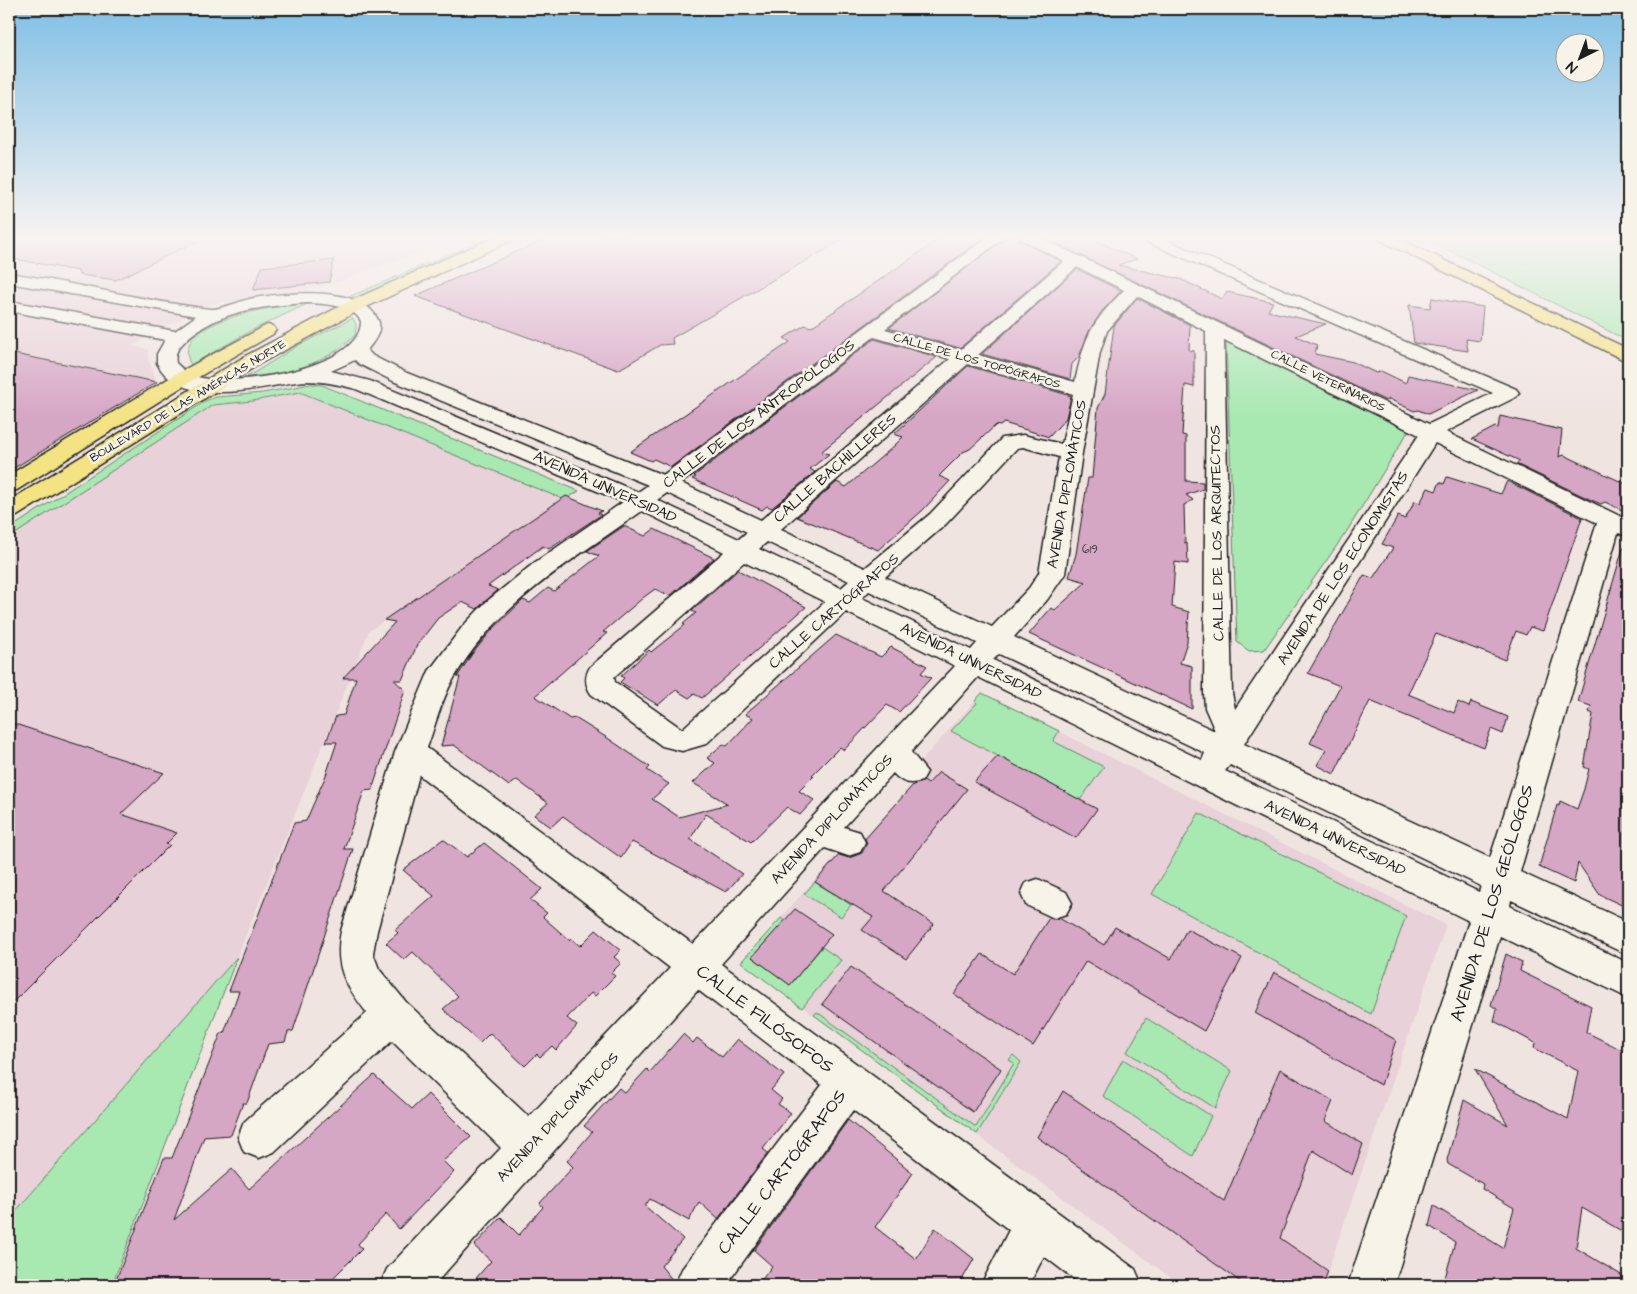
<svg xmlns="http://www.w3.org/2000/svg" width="1637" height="1294" font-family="'Architects Daughter',sans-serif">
<rect width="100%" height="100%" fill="#f0e4e1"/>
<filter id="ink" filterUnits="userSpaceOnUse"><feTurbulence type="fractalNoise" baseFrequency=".02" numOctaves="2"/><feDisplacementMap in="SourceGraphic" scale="10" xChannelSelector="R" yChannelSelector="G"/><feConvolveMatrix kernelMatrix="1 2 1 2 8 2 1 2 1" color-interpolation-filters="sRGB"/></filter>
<g filter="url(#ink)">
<path fill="#e8d1d9" d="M9,236H463L329,285L207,305L132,346L148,349V359L157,382L9,471Z
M300,392L565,500L369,631L237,957L9,1219V537L213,405L253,401Z
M982,693L1446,925L1323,1285H1181L741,962L846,845L863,839L915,782L911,772Z"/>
<path fill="#a8e9b2" stroke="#628267" d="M492,236H499L357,298L351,296Z
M1414,236H1610L1628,242V341L1455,253Z
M307,304L250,331L191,365C166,320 280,305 307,304Z
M353,318L356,325L355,335C326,365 287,374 247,377L299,345Z
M1226,341L1409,430L1347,531L1264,650L1249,651L1237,642Z
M311,384L322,385L579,491L565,500L300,392L253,401L213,405L9,538V529L207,400L217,397L262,393Z
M982,693L1059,731L1053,741L1104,767L1080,800L951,731L977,703L975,701Z
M1199,813L1406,916L1371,1014L1152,894Z
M815,882L851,905L841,917L804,894Z
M781,918L785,921L752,957L790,985L822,947L841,960L802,1008L741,962Z
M237,957L112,1285H9V1219Z
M817,1012L976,1127L1014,1063L1009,1060L1013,1055L1021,1062L977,1134L814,1015Z
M1146,1018L1232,1071L1215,1108L1127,1052Z
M1123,1059L1211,1116L1193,1156L1103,1096Z"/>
<path fill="#d6a6c5" stroke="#1c1c1c" d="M9,236H208L116,280L79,275L78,271L9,258Z
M553,236H849L672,338L673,344L660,345L618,370L415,296Z
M952,236H986L671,467L654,459L651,461L630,452L790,342L784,338L805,325L811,327L941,238Z
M1008,236H1016L1020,241L1061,261L960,348L889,328Z
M1040,236H1085L1137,259L1118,265L1180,279L1222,299L1227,292L1273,302L1268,311L1326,324L1296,336L1317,345L1315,354L1353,362L1376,373L1381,371L1406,383L1408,375L1478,390L1428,414L1418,410L1414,411L1389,399L1386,401Z
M334,260L329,282L253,290L262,267Z
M1077,269L1121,291L1102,311L1089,331L1079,357L1072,364L1070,379L982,354Z
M1137,298L1190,325L1189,350L1194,351V387L1185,385L1182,435L1186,436V481L1203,482V489L1186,495L1193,500L1184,505L1185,543H1187L1188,564L1175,562L1172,607L1189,612L1187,642L1180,663L1192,666V709L1029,634L1051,608L1055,610L1086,582L1069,577L1076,554L1088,478H1092L1098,408L1105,394L1114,326Z
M1432,298L1483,307L1480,341L1466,339L1468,351L1414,343L1409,305L1430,308Z
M874,339L937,357L821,452L829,454L810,469L815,472L772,508L767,506L762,510L692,479L696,477L694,476Z
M9,353L157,382L9,471Z
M968,366L1068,395L1071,396L1066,418L1049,437L1004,423L1000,426L996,425L970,449L963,452L939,476L950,481L923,510L878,550L797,517L837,482L846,487L893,447L903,437L894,434Z
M1500,416L1562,430L1559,457L1564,455L1628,485V513L1605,502L1601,504L1589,499L1516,464L1520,461L1472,439L1495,427L1498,428Z
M1447,477L1501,494L1507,481L1582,518L1543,631L1530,627L1526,635L1516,631L1505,660L1436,634L1408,694L1454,713L1458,702L1469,707L1471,702L1508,717L1503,734L1491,729L1484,748L1370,701L1334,774L1317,765L1326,750L1310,743L1340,686L1308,673L1364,575L1373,578L1393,548L1382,544L1398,516L1405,519L1415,501L1420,503L1428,488L1436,491L1440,482L1444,484Z
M566,496L602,511L598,513L601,515L549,549L543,546L488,586L498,590L477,609L462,602L438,618L417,645L402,680H394L405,690L372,790L364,791L344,849H353L293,1031L288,1032L285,1042L268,1044L247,1103H243L231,1135L204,1137L174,1220L232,1169L249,1189L374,1075L412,1109L428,1094L471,1137L443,1161L454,1172L399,1229L386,1214L358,1244L362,1249L333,1278L338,1285H114L164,1158H172L221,1033H224L239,991H229L294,823L306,821L326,775L337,742H326L336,716L344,715L356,678H343L395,622L384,620Z
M624,526L645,536L654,529L714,558L670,596L655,589L644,597L603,632L607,633L535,696L570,719L575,718L609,739L650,767L647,770L669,784L652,799L679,817L728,804L693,783L715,763L707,758L723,744L727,746L753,718L745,714L836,635L881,657L891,647L927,666L921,673L931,678L899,712L887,705L844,750L840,747L812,775L814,776L799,791L814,800L800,815L787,807L751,842L706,814L690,839L742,874L726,892L632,842L621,858L563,816L551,827L534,815L548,803L517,780L509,786L454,745L441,746L460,677H457L472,654L492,630L523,600L530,603L548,588L554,591L599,556L587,551Z
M1623,548L1628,549V908L1600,895L1578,863L1574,883L1539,867L1557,805L1559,806L1560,801L1577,809L1584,789L1589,769L1584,767L1593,714L1589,712L1591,706L1578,702Z
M738,570L806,607L702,698L694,694L689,698L676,690L658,705L620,682L624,678L621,676L649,650L651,652L685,625L683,624L696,613L692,611L696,607Z
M9,722L164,773L121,814L177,833L166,844L170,845L9,1006Z
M998,756L1097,809L1076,838L974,782Z
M939,772L967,789L884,891L934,924L906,959L862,930L873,917L815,882L839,855L849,858L862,853L867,843L865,839L913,785L924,781L928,784Z
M443,839L467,857L484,843L542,889L530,900L547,913L543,917L569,940L571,938L580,946L596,930L621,950L614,957L621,963L611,973L615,976L595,996L591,993L567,1018L577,1026L556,1050L552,1046L540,1057L537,1054L525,1066L490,1033L480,1043L443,1009L458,996L413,952L404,960L386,943L398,933L395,930L434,896L403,870Z
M795,909L832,934L790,985L752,957Z
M1049,918H1059L1104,945L1115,927L1171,959L1187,929L1242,958L1204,1031L1086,961L1033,1046L954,994L982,954L1013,974Z
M1506,954L1522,962L1520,971L1591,1006L1586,1032L1628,1053V1209L1625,1233L1582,1208L1576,1248L1628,1279V1285H1443L1455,1242L1429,1226L1434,1206L1503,1248L1514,1208L1482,1189L1483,1184L1448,1164L1447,1160L1464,1100L1508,1125L1475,1069L1568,1119L1578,1071L1534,1048L1535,1043L1494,1021L1497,1009L1491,1005Z
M851,967L1001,1069L973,1112L822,1004Z
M1274,972L1396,1040L1381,1085L1255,1013Z
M683,1034L693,1043L697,1038L722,1057L737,1039L784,1075L771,1090L782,1099L778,1104L791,1113L763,1149L768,1153L718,1219L699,1202L689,1221L650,1199L645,1206L683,1239L661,1266L674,1282L673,1285H470L491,1261L474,1246L501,1217L519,1235L543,1207L540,1203L573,1167L567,1161L592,1132L584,1126L619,1088L625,1093L647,1069L650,1072Z
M1280,1069L1333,1101L1325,1121L1363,1144L1352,1175L1313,1150L1280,1238L1328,1271L1323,1285H1245L1037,1137L1063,1091L1224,1201Z
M848,1120L913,1173L875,1227L916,1259L935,1228L974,1259L959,1285H758L772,1266L754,1250Z"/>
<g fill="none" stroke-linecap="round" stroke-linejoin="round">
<defs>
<path id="minor" d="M989,236H1006L885,329L960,350L1064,261L1021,239L1018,236H1037L1429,424L1493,393L1140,239L1137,236H1157L1516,389L1519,393L1516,397L1446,432L1628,520V536L1618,533L1520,872L1628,922V955L1511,900L1510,906L1628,963V998L1500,936L1394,1285H1348L1469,921L978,677L911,752L927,772L922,781C909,785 902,783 893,773L844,827L860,832L865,842L860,852L848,856L825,848L721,964L1135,1269L1142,1285H1082L1044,1256L1029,1285H981L1009,1230L853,1110L726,1285H675L682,1269L822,1085L698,990L434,1285H380L387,1269L501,1148L392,1041L274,1152L259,1158L244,1152L238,1137L244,1122L367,1013C345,984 334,968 341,931L395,752L429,671L463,626L486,602L534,563L623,502L356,389C337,384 315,379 296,382C257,388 180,409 157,363V354L165,340L9,311V301L175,331L196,316L9,283V273C76,283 143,301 210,309C221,310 242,300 254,298C284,293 363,284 378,320C383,330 374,342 367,350L373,356L407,373L663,475ZM1077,267L1124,290C1090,324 1085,336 1075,382L978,355ZM1137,296L1206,331L1204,693L1205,708L1215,731L1014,637L1047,600L1065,574L1082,453L1100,352L1107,331ZM307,303C324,304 352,304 361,321C362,369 237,386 202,378C191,376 184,371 176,363C174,352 179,347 186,340C219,310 265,306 307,303ZM874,337L950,359L761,520L681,483ZM1224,340L1419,435L1235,709L1232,693ZM355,360L359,364L393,381L648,485L638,492L370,381L331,371ZM968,364L1073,394L1062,444L1023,435L1002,438L930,514L865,568L781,529ZM1435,443L1597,523L1490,858L1244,744ZM1023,447L1059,457L1039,573L1029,588L992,627L885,577L946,524L1017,448ZM667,493L747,532L739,539L657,500ZM642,511L724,552L590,667C584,677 585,685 591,694L662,746L682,751L706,744L846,612L955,666L693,944L427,748C435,726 441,701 453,680C495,605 574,559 642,511ZM767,542L849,581L841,588L759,549ZM744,562L825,602L682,729L615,682L614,677ZM869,591L977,643L971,650L862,598ZM999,654L1205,753L1202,760L993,660ZM1230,765L1481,886L1479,892L1225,771ZM419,775L670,968L529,1117L406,1002L379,969L373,953L377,931Z
M1038,879L1066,892L1072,903L1066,914L1054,918L1026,905L1021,894L1026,883Z"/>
<path id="major" d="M497,236H517L514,239L360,310L261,363L17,516L9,518V501L247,355L348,302Z
M1375,236H1394L1628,349V362L1378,239Z
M267,325L273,326L276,330L273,334L190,382L17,490L9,492V475L176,374Z"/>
</defs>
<use href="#minor" stroke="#1c1c1c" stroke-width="3"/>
<use href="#major" stroke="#1c1c1c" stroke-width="3"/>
<use href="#minor" fill="#f7f3e8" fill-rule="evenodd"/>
<use href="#major" fill="#f4e382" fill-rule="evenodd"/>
</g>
</g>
<linearGradient id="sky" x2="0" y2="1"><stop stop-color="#7fbfe5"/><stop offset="0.57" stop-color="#f8f3f2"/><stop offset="1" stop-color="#f8f3f2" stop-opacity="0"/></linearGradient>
<rect width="1637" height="417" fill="url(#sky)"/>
<g text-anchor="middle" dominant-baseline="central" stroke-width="5" stroke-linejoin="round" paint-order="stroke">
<g font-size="12" fill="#1c1c1c" stroke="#f7f3e8">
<text transform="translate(977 361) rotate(16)">CALLE DE LOS TOPÓGRAFOS</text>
<text transform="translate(1328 381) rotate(26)">CALLE VETERINARIOS</text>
<text transform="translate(188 401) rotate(-31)">BOULEVARD DE LAS AMÉRICAS NORTE</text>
</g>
<g font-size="12" fill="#4a3e46">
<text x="1090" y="549">619</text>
</g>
<g font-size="15" fill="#1c1c1c" stroke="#f7f3e8">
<text transform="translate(759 414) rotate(-37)">CALLE DE LOS ANTROPÓLOGOS</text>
<text transform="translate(835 468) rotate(-41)">CALLE BACHILLERES</text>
<text transform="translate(1067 484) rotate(-80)">AVENIDA DIPLOMÁTICOS</text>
<text transform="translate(605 487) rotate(24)">AVENIDA UNIVERSIDAD</text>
<text transform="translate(1217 533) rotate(-91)">CALLE DE LOS ARQUITECTOS</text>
<text transform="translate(1343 568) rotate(-57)">AVENIDA DE LOS ECONOMISTAS</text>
<text transform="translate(834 611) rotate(-41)">CALLE CARTÓGRAFOS</text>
<text transform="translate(971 661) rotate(26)">AVENIDA UNIVERSIDAD</text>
<text transform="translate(832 819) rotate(-47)">AVENIDA DIPLOMÁTICOS</text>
<text transform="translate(1335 838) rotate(26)">AVENIDA UNIVERSIDAD</text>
<text transform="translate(558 1117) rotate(-47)">AVENIDA DIPLOMÁTICOS</text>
</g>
<g font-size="18" fill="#1c1c1c" stroke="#f7f3e8">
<text transform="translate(1492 903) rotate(-73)">AVENIDA DE LOS GEÓLOGOS</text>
<text transform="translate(765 1019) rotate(37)">CALLE FILÓSOFOS</text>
<text transform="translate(782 1172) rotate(-53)">CALLE CARTÓGRAFOS</text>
</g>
</g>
<rect width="1637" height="1294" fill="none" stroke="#f7f3e8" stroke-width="30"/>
<rect x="15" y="15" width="1607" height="1264" fill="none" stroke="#1c1c1c" stroke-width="2" filter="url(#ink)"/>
<g transform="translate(1580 58) rotate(222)"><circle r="24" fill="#f7f3e8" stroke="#9f9d96"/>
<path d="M0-4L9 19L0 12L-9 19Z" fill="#1c1c1c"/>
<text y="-8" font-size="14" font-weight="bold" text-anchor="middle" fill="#1c1c1c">N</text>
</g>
</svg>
